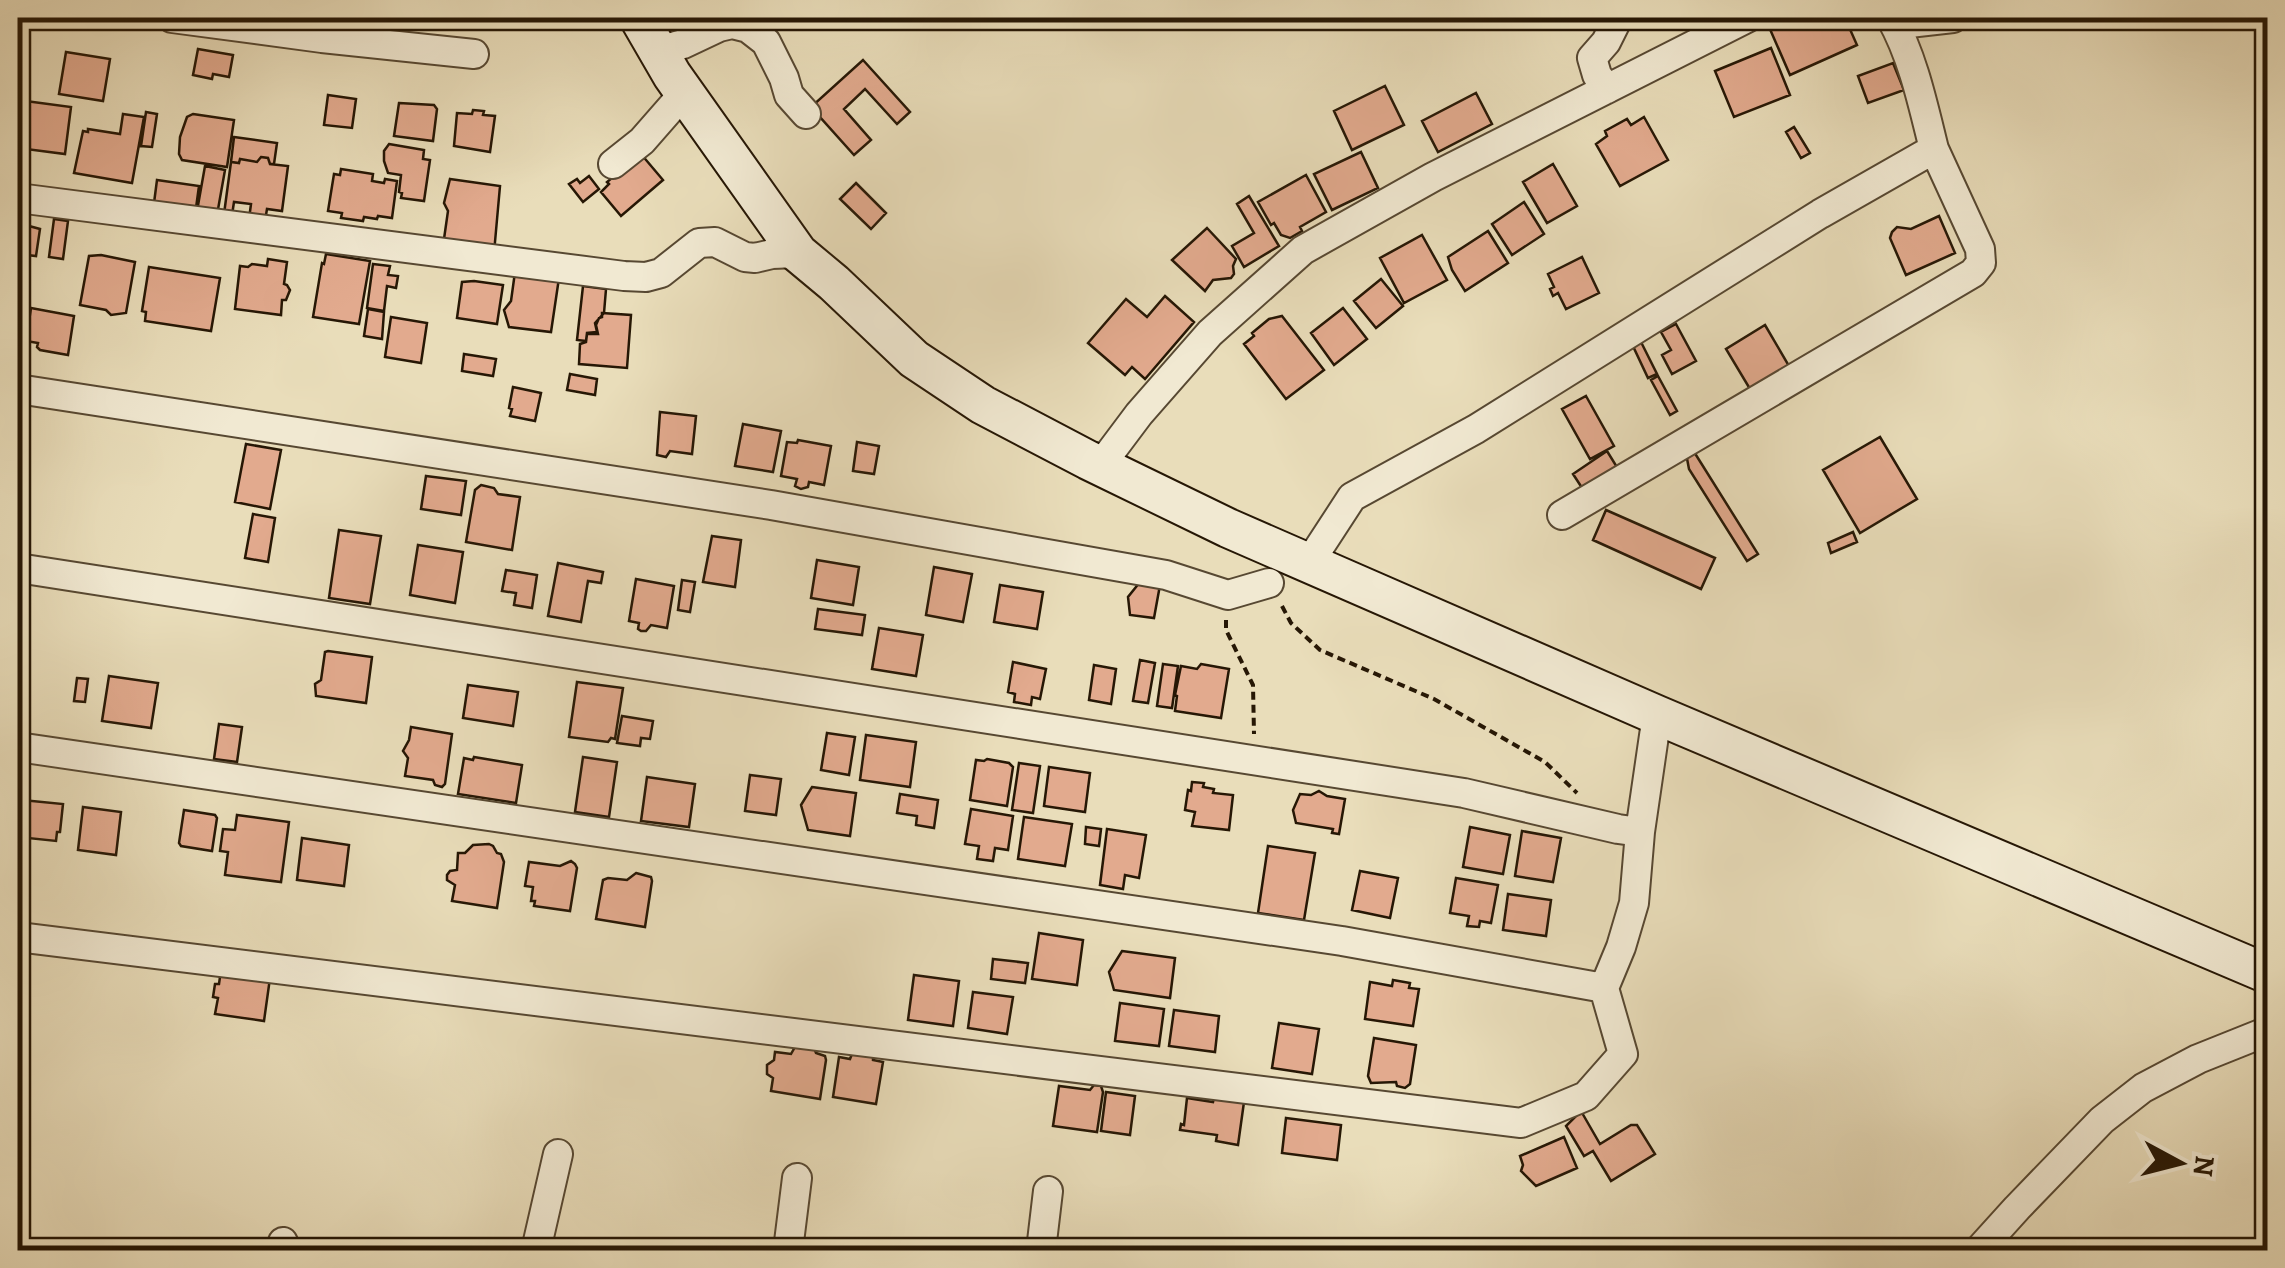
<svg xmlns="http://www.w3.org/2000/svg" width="2285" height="1268" font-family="Alegreya,serif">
<rect width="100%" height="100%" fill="#e9ddba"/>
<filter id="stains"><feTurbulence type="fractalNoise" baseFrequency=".002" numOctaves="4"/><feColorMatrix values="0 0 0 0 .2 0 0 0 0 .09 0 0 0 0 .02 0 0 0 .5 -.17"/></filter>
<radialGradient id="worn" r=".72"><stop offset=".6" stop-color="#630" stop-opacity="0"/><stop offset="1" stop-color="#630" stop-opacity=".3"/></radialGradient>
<path fill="#e2aa8e" stroke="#261705" stroke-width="2.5" d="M1772,18H1845L1857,45L1790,75L1766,20Z
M1771,48L1790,95L1734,117L1715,71Z
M198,49L233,55L229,77L213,74L212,79L193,75Z
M66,52L110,59L103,101L59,94Z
M863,60L910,112L897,124L865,89L844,109L871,140L854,155L811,107Z
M1893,63L1904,90L1868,103L1858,76Z
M1385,86L1404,125L1352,150L1334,111Z
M1476,93L1492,124L1438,152L1422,121Z
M328,95L356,99L352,128L324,125Z
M18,100L71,107L65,154L18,148Z
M399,103L434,105L437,109L433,141L394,136Z
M473,110L484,111L483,115L495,116L490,152L454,146L457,113L472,114Z
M146,112L157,114L152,147L141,146Z
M123,114L144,117L132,183L74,173L83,131L88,132V129L120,134Z
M193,114L234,120L227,167L182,160L179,154L180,137L187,117Z
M1644,117L1668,160L1620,186L1596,144L1607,136L1605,131L1627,119L1631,125Z
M1794,127L1810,153L1801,158L1786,132Z
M234,137L277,143L274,164H270L268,158L261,157L257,162L240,159L239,163L231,162Z
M389,144L424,150L423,159L430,160L424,201L401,198L402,193L399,192L401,175L388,173L384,161V151Z
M1361,152L1378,188L1332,210L1314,174Z
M641,154L663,180L621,216L601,192L609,184L607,182Z
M261,157L268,158L270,164L288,166L282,211L267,209L265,221L249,219L251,204L234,202L232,215L224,214L231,162L239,163L240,159L257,162Z
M1553,164L1577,206L1547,223L1523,182Z
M205,166L225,170L217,215L197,211Z
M341,169L373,174L372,181L384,183L385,179L397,181L392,218L378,216L377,219L364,217L363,221L341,218L342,213L328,211L334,174L340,175Z
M1306,175L1326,212L1300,227L1302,231L1290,238L1281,235L1274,223L1271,225L1258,202Z
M589,176L599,189L583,202L569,184L577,179L580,183Z
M450,179L500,186L494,253L443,246L448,211L444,203Z
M157,180L199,186L196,208L154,203Z
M856,183L886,213L871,229L840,199Z
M1249,196L1279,246L1244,267L1232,246L1254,233L1237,204Z
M1524,202L1544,234L1512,255L1492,224Z
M1939,216L1955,253L1906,275L1890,238L1892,232L1897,227L1911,229Z
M54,219L68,221L63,259L49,257Z
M18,223L40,229L36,256L18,254Z
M1207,228L1236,259L1233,266L1234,274L1231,278L1213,280L1205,291L1172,260Z
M1488,231L1508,263L1465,291L1452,270L1448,257Z
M1422,235L1447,280L1404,303L1380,258Z
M326,254L370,261L359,324L313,317L322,263L324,264Z
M101,255L135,262L126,313L111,315L106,310L80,305L89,256Z
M1582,257L1599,293L1566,309L1558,293L1553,296L1550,289L1554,287L1548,274Z
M268,259L287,262L284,284L287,285L290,290L286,300H282L281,315L235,309L240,266L248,267L252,264L267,266Z
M373,264L390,266L388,275L398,276L396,288L387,286L384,311L367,308Z
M149,267L220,278L211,331L145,321L146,312L142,311Z
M515,272L559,278L551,332L509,327L504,310L511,301Z
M1381,279L1403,306L1376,328L1354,301Z
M474,281L503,285L497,324L457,318L462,282Z
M583,286L606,289L604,313L595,323L597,332L587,333L586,341L577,340Z
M1165,296L1194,322L1145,379L1132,367L1125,375L1088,343L1126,299L1147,317Z
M31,308L74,316L68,355L40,350L37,347L38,343L26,341Z
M1343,308L1367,339L1334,365L1311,333Z
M368,309L384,312L382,339L364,336Z
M602,313L631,315L627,368L579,364L580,344L586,342L587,334H598L596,325L599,318L602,317Z
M1282,316L1324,370L1286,399L1244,344L1254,336L1252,333L1269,319Z
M391,317L427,323L421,363L385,357Z
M1676,324L1696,361L1672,374L1662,355L1671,350L1661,332Z
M1765,325L1789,366L1750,389L1726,349Z
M1640,340L1657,374L1648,378L1632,344Z
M464,354L496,359L493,376L462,371Z
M570,374L597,379L595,395L567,390Z
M1658,376L1677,411L1670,415L1651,380Z
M513,387L541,393L535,421L510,416L512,409L509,408Z
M1586,396L1614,446L1590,459L1562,409Z
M660,412L696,416L692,454L670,451L666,457L657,455Z
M743,424L781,431L773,472L735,466Z
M1880,437L1917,499L1860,533L1823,470Z
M798,440L831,446L824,485L809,482L808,487L801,489L795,486L797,479L781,476L787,442L797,443Z
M857,442L879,446L874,474L853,471Z
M246,444L281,450L270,509L235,502Z
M1691,447L1758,554L1747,561L1689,469L1685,448Z
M1607,451L1620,472L1586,494L1573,474Z
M426,476L466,481L461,515L421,509Z
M481,485L494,488L498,494L520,497L512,550L466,542L475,490Z
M1606,510L1715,558L1701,589L1593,540Z
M253,514L275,518L268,562L245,558Z
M339,530L381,536L370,604L329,598Z
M1853,532L1857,542L1831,553L1828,543Z
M712,536L741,540L735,587L703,582Z
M418,545L463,552L455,603L410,595Z
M817,560L859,567L853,605L811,598Z
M558,563L603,572L601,583L588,581L581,622L548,616Z
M934,567L972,574L963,622L926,615Z
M506,570L537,575L532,608L514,605L516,593L502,591Z
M636,579L674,586L667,628L651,625L646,631H641L638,629L639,623L629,621Z
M682,580L695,582L690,612L678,610Z
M1140,582L1160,585L1154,618L1130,615L1128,597Z
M1000,585L1043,592L1037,629L994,622Z
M818,609L865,615L862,635L815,629Z
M879,628L923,635L916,676L872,669Z
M328,651L372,657L366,703L316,696L315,684L321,680L325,652Z
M1140,660L1155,663L1148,703L1133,701Z
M1013,662L1046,669L1040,699L1032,697L1031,705L1014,702L1015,694L1008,692Z
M1163,664L1178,666L1172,708L1157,706Z
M1201,664L1229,669L1221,718L1175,711L1177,696L1175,695L1181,666L1197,669Z
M1094,665L1116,669L1111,704L1089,700Z
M109,676L158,683L151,728L102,721Z
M77,678L88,679L85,702L74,701Z
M577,682L623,688L615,739L611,738L608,742L569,737Z
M468,685L518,692L513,726L463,718Z
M622,716L653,721L650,739L641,738L640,746L617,743Z
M219,724L242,727L237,762L214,759Z
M411,727L452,734L445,784L442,787L435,785L433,780L405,776L408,758L403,751L409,740Z
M827,733L855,737L849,775L821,770Z
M866,735L916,742L910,787L860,780Z
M474,757L522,765L516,803L458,794L464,758L473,760Z
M583,757L617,762L609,817L575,812Z
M987,759L1009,763L1013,767L1007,806L970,800L976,760L984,761Z
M1019,763L1040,766L1033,813L1012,810Z
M1049,767L1090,773L1085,812L1044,806Z
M750,775L781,779L776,815L745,811Z
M647,777L695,784L689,827L641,821Z
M1192,782L1204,783L1203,787L1214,789L1213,793L1233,795L1229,830L1192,826L1195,812L1185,810L1188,790L1191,791Z
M812,787L856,793L850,836L808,830L801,805Z
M1319,791L1327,796L1345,799L1339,834L1332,833L1333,829L1296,823L1293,810L1300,794L1311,795Z
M900,794L938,800L934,828L916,825L917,816L897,813Z
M22,800L63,804L60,832H57L56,841L18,837Z
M83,807L121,812L116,855L78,850Z
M971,809L1013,816L1008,850L995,848L993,861L977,859L979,846L965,844Z
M184,810L215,815L217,818L212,851L181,846L179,843Z
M237,815L289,822L281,882L225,875L228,852L220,851L223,829L235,830Z
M1024,817L1072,824L1065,866L1018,859Z
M1086,827L1101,829L1099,846L1085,844Z
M1470,827L1510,835L1503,874L1463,867Z
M1107,829L1146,835L1139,878L1125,875L1123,889L1100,885Z
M1522,831L1561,838L1553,882L1515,876Z
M302,838L349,845L344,886L297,880Z
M489,844L493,846L497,853L501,854L504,862L497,908L452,901L455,885L447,880V875L450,871L457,870L458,853H465L473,845Z
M1268,846L1315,853L1304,920L1258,913Z
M571,861L575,864L577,868L570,911L534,906L535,901H531L533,887L525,886L529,862L560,866Z
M1360,871L1398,878L1390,918L1352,910Z
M636,873L651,877L652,881L645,927L596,919L603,880L608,878L627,880Z
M1456,878L1498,885L1491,923L1480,921L1479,927L1467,926L1469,916L1450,913Z
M1508,894L1551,900L1546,936L1503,930Z
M1039,933L1083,940L1077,985L1032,979Z
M1122,951L1175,958L1170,998L1114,990L1109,972Z
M993,959L1028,963L1025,983L991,979Z
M221,970L270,978L264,1021L215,1014L218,998L213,997L215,984H219Z
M914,975L959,981L953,1026L908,1020Z
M1393,980L1410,983L1409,988L1419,989L1413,1026L1365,1019L1370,982L1392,986Z
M973,992L1013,997L1007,1034L968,1028Z
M1120,1003L1164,1009L1159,1046L1115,1041Z
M1174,1010L1219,1016L1215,1052L1169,1046Z
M1279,1023L1319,1029L1312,1074L1272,1068Z
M1374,1038L1416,1045L1410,1084L1405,1088L1397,1086L1396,1082L1371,1083L1368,1076Z
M795,1047L814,1048L816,1053L825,1056L826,1060L820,1099L771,1091L773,1078L767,1074V1065L774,1060L775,1052L791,1054Z
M852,1054L873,1057V1060L883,1062L876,1104L833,1097L839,1057L850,1059Z
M1094,1085L1101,1086L1103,1092L1097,1132L1053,1126L1059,1086L1090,1090Z
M1106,1092L1135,1096L1130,1135L1101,1131Z
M1187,1098L1213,1102L1214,1098L1244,1102L1238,1145L1216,1141L1217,1135L1180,1130L1181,1124L1184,1125Z
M1581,1111L1600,1144L1631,1125H1637L1655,1154L1611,1181L1593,1151L1584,1156L1566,1126Z
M1286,1118L1341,1125L1337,1160L1282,1153Z
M1564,1137L1577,1168L1536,1186L1521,1171L1523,1165L1520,1156Z"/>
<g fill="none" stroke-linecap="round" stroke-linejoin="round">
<defs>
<path id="street" d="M172,18L322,38L474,54
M1891,18C1913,57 1923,105 1934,149
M1894,22L1909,23L1953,18
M658,51L683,44L719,27L732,24L748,28L766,42L784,78L789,95L806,114
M1607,89L1597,75L1592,58L1606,42L1618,18
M613,164L642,141L684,93
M18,198L624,276L646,277L661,273L699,243L715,242L745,257L755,258L772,254L798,253
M18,389L771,505L1166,575L1228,595L1269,583
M1100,466L1139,414L1210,333L1303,250L1433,177L1747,18
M1309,563L1352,497L1476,429L1820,214L1934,149L1980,249L1981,263L1973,273L1562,515
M18,568L1464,793L1618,829L1640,832
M18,747L1342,941L1604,988L1621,947L1634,903L1640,832L1657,715
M18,937L1521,1123L1586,1096L1623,1054L1604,988
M282,1250L283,1242
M536,1250L558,1154
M788,1250L797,1178
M1041,1250L1048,1191
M1979,1250L2017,1208L2102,1120L2143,1088L2198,1059L2268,1031"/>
<path id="secondary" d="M639,18L672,75L798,253L834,283L914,359L983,405L1088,460L1228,528L1657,715L2268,974"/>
</defs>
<use href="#street" stroke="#574832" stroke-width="32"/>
<use href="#secondary" stroke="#261705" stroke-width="42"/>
<path stroke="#261705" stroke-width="4" stroke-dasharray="8 5" stroke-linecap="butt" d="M1282,606L1291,623L1320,650L1434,699L1545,762L1577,793
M1226,620V630L1253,685L1254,734"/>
<use href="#street" stroke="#f1e9d2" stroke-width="28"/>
<use href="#secondary" stroke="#f1e9d2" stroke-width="38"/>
</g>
<rect width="2285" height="1268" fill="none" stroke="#e9ddba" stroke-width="60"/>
<rect x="20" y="20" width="2245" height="1228" fill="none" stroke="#261705" stroke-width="5"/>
<rect x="30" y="30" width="2225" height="1208" fill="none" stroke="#261705" stroke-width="2.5"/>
<g transform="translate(2180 1163) rotate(97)" stroke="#f1e9d2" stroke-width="8" paint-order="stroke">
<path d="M0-8L18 38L0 25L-18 38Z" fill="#261705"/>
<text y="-15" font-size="28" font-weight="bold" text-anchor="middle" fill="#261705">N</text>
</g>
<rect width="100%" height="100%" filter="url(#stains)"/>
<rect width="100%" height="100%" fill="url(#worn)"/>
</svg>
